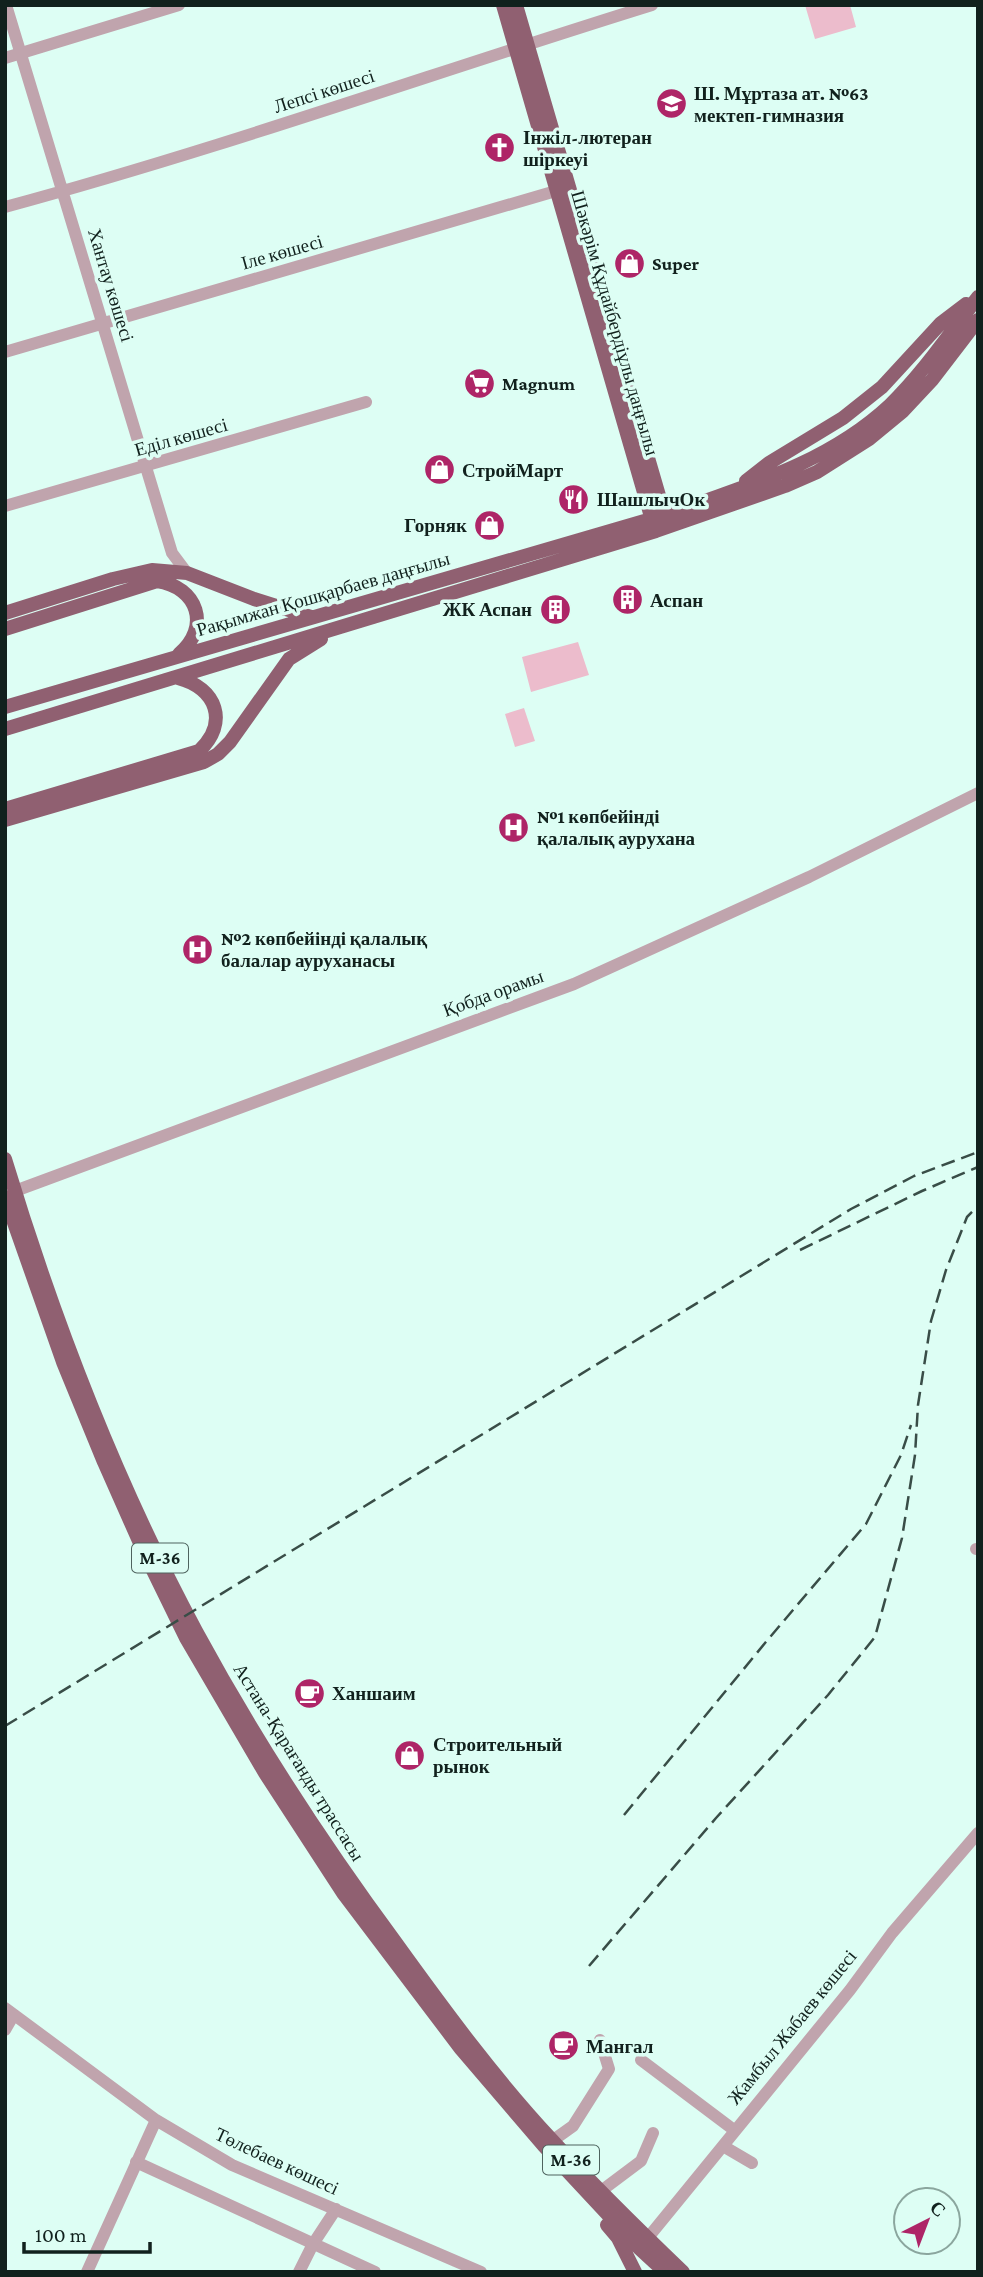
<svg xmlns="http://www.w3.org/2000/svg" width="983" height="2277" font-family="'Crimson Pro',serif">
<rect width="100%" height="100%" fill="#ddfef4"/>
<path fill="#ecbccc" d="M805,5H850L856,27L815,39Z
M578,642L589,675L531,692L522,657Z
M524,708L535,741L515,747L505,714Z"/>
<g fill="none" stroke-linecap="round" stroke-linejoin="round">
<path stroke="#c0a4ad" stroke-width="12" d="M6,5L172,553L187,573
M5,58L179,5
M5,207C223,148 436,72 652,5
M5,352L566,188
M5,506L366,402
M15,1191L574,984L809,877L978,793
M976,1549H978
M5,2008L156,2120L232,2165L481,2272
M5,2030L13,2016
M641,2060L734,2130
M552,2141L573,2126L609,2069L600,2040
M723,2146L752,2163
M136,2162L375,2272
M601,2191L641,2161L653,2133
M642,2245L850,1990L892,1933L978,1833
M87,2272L156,2120
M299,2272L313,2244L336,2209"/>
<path stroke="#906071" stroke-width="14" d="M503,5L654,527
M516,5L667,523
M746,481L769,463L843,418L882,387L941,323L966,304
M5,613L113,579L152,570L187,573L254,599L311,617
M5,629L157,581C198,587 211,627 179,654
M5,707L665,515C743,487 827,464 890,405C923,373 950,333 978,297
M5,729L656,531L785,486L817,472L869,439L903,411L932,380L978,320
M5,809L199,751C229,723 217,688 178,678
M5,820L204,762L218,754L230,742L289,659L321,639
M5,1159C54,1321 116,1482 196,1631C255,1740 323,1844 396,1943C445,2011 495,2079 552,2140C594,2186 638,2229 683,2272
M5,1197L63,1362L104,1462L143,1550L186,1638L265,1773L343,1893L461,2049L544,2146L639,2248L665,2272
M607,2225L618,2238L635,2272"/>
<path stroke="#394d47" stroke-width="2.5" stroke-dasharray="14 7" stroke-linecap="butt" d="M800,1250L922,1191L978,1167
M5,1726L851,1209L914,1176L978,1152
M624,1815L765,1643L866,1524L901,1455L911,1425
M589,1966L716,1818L828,1695L875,1637L902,1538L915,1455L918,1405L931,1321L946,1270L967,1217L978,1206"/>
</g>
<defs>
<symbol id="school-disc" viewBox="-11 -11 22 22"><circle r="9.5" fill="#ae2567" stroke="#ddfef4"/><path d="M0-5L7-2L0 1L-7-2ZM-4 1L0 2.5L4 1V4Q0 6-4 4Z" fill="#fff"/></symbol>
<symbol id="church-disc" viewBox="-11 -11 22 22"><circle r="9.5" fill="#ae2567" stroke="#ddfef4"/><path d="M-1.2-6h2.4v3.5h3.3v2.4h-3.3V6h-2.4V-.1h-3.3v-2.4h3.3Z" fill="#fff"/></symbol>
<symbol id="shop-disc" viewBox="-11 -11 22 22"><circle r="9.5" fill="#ae2567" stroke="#ddfef4"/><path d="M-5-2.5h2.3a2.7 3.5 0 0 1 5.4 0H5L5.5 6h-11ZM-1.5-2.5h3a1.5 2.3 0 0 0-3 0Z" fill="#fff"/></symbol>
<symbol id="supermarket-disc" viewBox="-11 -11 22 22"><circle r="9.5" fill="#ae2567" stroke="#ddfef4"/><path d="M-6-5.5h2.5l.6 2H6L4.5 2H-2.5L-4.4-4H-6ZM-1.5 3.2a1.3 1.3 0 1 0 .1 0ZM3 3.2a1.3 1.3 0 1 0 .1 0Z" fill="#fff"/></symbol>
<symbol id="restaurant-disc" viewBox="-11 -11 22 22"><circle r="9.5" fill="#ae2567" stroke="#ddfef4"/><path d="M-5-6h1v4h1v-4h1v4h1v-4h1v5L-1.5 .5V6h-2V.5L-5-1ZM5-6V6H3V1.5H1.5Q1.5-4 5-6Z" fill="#fff"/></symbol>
<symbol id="building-disc" viewBox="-11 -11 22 22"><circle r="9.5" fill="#ae2567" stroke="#ddfef4"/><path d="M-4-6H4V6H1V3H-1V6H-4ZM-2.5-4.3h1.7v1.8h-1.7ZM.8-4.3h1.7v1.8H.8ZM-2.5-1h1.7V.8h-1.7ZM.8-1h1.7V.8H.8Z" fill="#fff"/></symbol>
<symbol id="hospital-disc" viewBox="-11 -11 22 22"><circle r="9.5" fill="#ae2567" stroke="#ddfef4"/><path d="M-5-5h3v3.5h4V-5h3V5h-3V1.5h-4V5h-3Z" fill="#fff"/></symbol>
<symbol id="cafe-disc" viewBox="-11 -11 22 22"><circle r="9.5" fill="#ae2567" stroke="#ddfef4"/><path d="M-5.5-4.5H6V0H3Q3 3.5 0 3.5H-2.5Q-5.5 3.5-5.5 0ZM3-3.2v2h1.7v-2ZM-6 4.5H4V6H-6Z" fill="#fff"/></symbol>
</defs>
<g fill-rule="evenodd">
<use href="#school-disc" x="654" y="86" width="35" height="35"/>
<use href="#church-disc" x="482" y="130" width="35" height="35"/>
<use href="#shop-disc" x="612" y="246" width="35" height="35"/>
<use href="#supermarket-disc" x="462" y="366" width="35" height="35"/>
<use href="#shop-disc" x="422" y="452" width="35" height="35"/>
<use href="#restaurant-disc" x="556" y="482" width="35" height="35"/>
<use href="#shop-disc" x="472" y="508" width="35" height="35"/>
<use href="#building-disc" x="610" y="582" width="35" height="35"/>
<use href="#building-disc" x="538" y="592" width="35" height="35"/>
<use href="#hospital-disc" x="496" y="810" width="35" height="35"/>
<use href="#hospital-disc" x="180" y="932" width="35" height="35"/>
<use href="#cafe-disc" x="292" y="1676" width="35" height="35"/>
<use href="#shop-disc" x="392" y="1738" width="35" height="35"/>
<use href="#cafe-disc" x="546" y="2028" width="35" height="35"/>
</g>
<g text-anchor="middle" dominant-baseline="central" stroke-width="7" stroke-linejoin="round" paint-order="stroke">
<g fill="#ddfef4" stroke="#4e635e" stroke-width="2">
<rect x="132" y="1543.5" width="56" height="29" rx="5"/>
<rect x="543" y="2145.5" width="56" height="29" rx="5"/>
</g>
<g font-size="18" font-weight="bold" fill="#11211d">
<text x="160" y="1558">M-36</text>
<text x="571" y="2160">M-36</text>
</g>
<g font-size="19" fill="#11211d" stroke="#ddfef4">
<text transform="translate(324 91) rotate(-18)">Лепсі көшесі</text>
<text transform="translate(282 252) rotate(-16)">Іле көшесі</text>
<text transform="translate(111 285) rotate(73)">Хантау көшесі</text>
<text transform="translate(615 323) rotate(74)">Шәкәрім Құдайбердіұлы даңғылы</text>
<text transform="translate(181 437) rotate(-16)">Еділ көшесі</text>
<text transform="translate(323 594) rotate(-16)">Рақымжан Қошқарбаев даңғылы</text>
<text transform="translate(493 993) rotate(-20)">Қобда орамы</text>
<text transform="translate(299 1762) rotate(58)">Астана-Қарағанды трассасы</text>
<text transform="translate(792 2027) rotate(-51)">Жамбыл Жабаев көшесі</text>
<text transform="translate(277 2161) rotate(25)">Төлебаев көшесі</text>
</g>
<g font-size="19" font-weight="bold" fill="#11211d" stroke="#ddfef4" text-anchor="start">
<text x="694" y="93">Ш. Мұртаза ат. №63<tspan x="694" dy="22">мектеп-гимназия</tspan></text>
<text x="523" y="137">Інжіл-лютеран<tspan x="523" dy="22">шіркеуі</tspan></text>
<text x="652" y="263">Super</text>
<text x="502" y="383">Magnum</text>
<text x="462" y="470">СтройМарт</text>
<text x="597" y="499">ШашлычОк</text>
<text x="467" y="525" text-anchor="end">Горняк</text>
<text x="650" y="600">Аспан</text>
<text x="532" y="609" text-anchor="end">ЖК Аспан</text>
<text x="537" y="816">№1 көпбейінді<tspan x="537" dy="22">қалалық аурухана</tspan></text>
<text x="221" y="938">№2 көпбейінді қалалық<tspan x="221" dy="22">балалар ауруханасы</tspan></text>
<text x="332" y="1693">Ханшаим</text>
<text x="433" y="1744">Строительный<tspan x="433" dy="22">рынок</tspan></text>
<text x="586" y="2046">Мангал</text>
</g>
</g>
<rect width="983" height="2277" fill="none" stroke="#11211d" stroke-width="14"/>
<g transform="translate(927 2221) rotate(42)"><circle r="33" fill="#ddfef4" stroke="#8ba69e" stroke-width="2"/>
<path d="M0-5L12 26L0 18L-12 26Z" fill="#ae2567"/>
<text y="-10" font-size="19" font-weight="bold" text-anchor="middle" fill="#11211d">С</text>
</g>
<path d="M24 2242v10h126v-10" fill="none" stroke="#11211d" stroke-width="3.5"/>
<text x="35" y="2242" font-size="21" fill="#11211d" stroke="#ddfef4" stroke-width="5" paint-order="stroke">100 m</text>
</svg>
